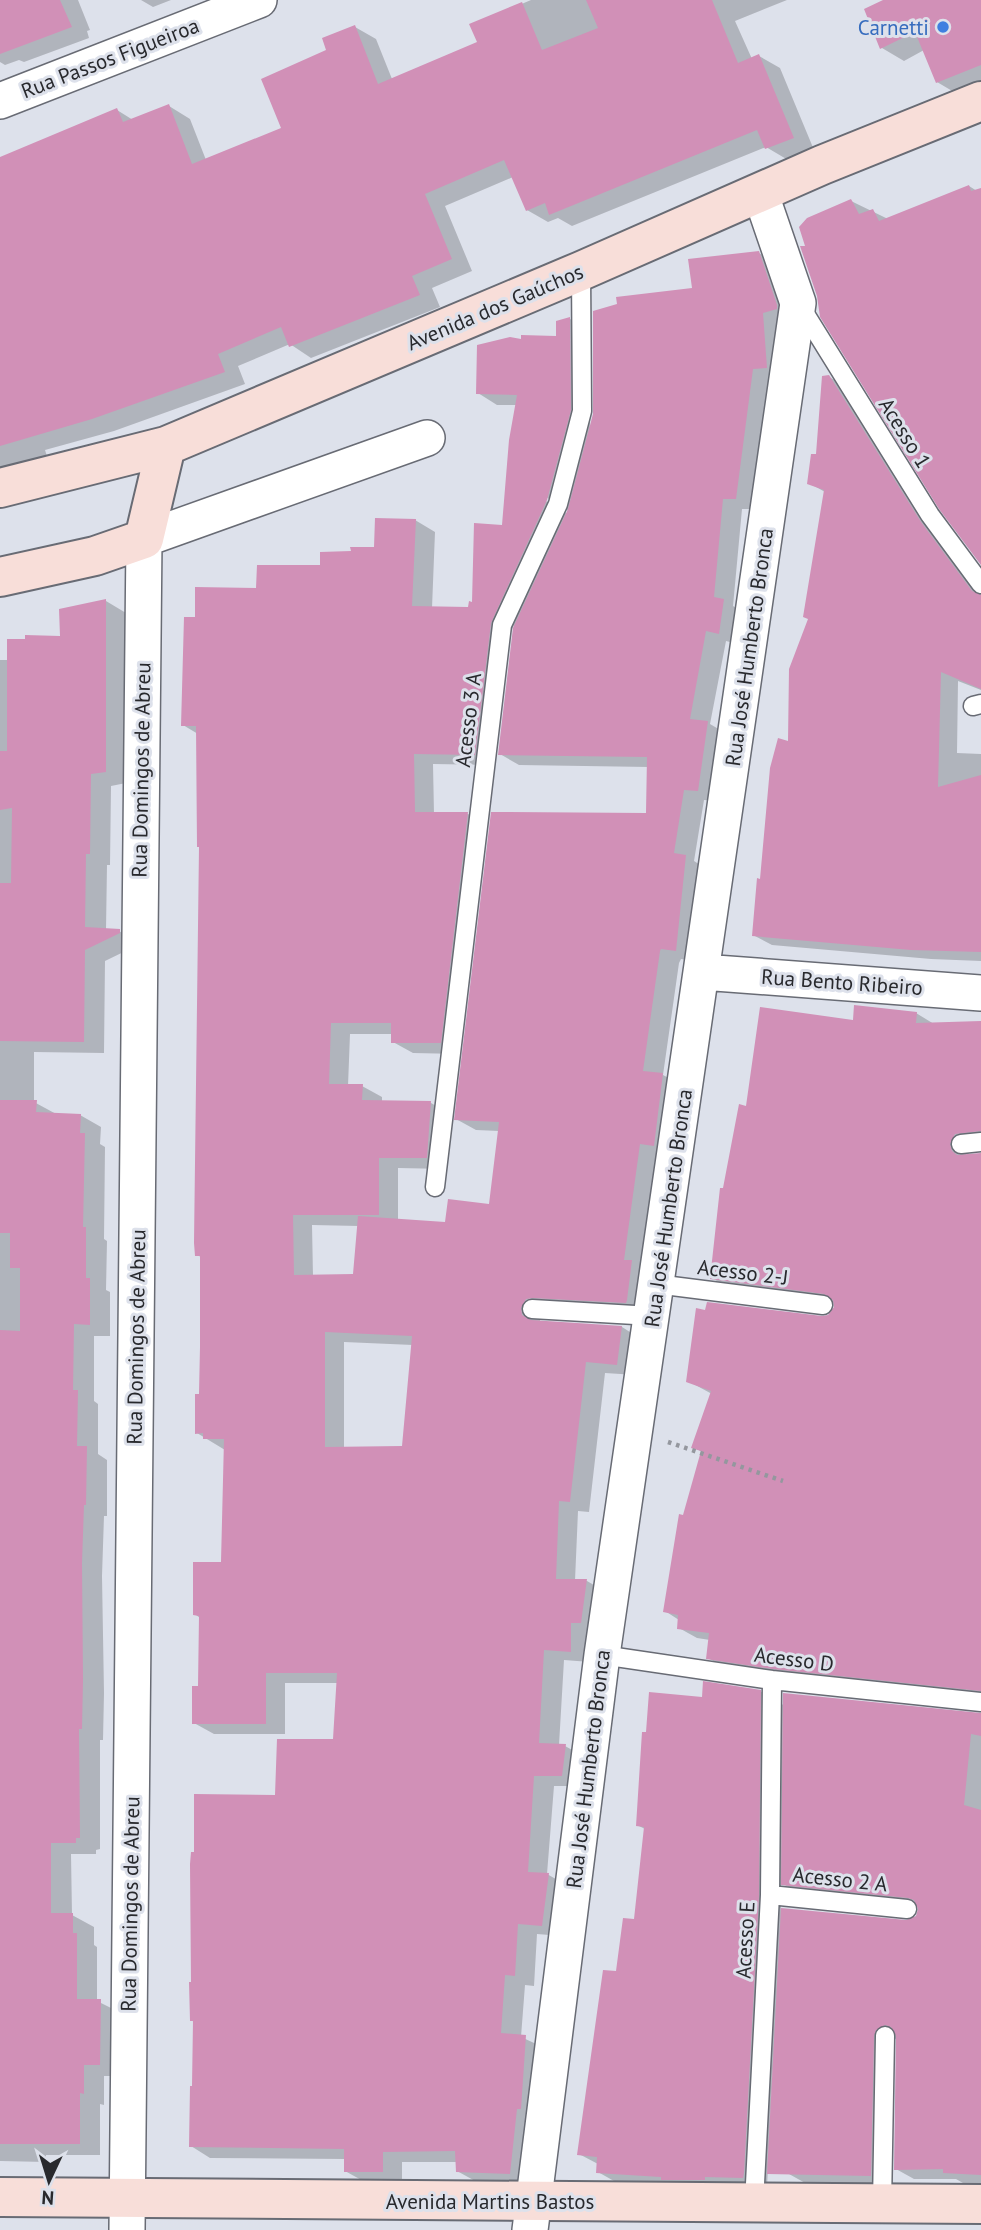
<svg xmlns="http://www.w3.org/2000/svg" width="981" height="2230" font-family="'PT Sans',sans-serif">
<rect width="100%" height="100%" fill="#dde1eb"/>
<path fill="#0003" fill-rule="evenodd" d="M0,0H78L90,30L87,31L89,38L24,62L19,60L5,65L0,62Z
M141,0H171L153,7Z
M531,0H787L735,21L752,59L759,56L780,68L814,150L788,160L766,147L572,226L558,218L548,222L527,210L513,177L445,206L472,271L432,288L440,307L311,358L290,344L238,366L245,384L114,431L45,450L51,469L0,477V166L117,110L133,120L169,106L190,119L206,160L283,129L328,51L355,27L376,39L392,79L479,42L472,25Z
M888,0H981V86L959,95L937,82L924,50L904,61L882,48Z
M969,186L977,191L981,190V562L808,247L851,201L888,219Z
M759,253L778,264L796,317L755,509H742L733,606L743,612L738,644L726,641L710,724L727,734L718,801L704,800L694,861L705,868L695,961L681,959L679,963L663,1075L682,1085L646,1311L546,1310L540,1319V1323L622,1327L641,1339L636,1375L605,1373L589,1512L578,1511L575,1581H587L606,1592L590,1662L564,1660L559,1745L565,1746L585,1757L581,1786H554L547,1874L568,1886L562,1936L537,1934L534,1986L525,1985L521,2037L545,2048L530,2185L477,2182L457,2171V2162H402V2182H365L345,2171V2159L210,2158L191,2146L194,2088V2022L191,2020L277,1797L335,1741L338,1683H285V1734H214L194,1723L199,1687L200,1618L195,1614L223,1564L225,1450L197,1433L200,1395L201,1257L197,1255L200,847L198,734L183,725L197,619L258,589L352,553L376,549L415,520L435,532L432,608L470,609L474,604L503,526L517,405H497L478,393L522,341L557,338L570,319L589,330L590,429L694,289ZM541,494L569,511V515L539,497ZM514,625L500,754L519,765L649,767L648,814L456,1119L476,1130L499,1131L490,1206L447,1224L398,1220V1168L446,1169L450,1114L431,1103L382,1102V1097L362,1086H348L350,1034H393V1042L413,1053L460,1054L487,825L468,814H434L433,764L494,765L510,635ZM312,1225L359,1226L355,1276H313ZM344,1342L413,1345L404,1448L344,1449Z
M829,377L848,387L981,591V690L958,681L957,753L981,754V961L931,959L772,945L753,935L762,880L790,743L809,619L825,492L809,483L818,456Z
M106,601L126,613V783L111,786L110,865H107L106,930L119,931L140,944L105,961L104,1053L34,1052V1102L58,1115H80L101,1127L100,1144L105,1147L104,1239L107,1241L106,1290L110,1292V1336H94V1401L98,1404V1454L107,1460V1516H104L102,1576L104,1693L103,1740H100V1849L96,1850V1854H71L72,1915L94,1927V1945L97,1947V2001L121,2013V2076H104V2105L100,2104V2155H46V2162L0,2161V660H8L61,638Z
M916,1013L934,1024L981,1022V1143L968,1151L969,1156L981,1154V1698L726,1668L708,1658L710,1640L697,1638L679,1628V1620L665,1611L685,1517L702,1452L693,1447L712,1394L688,1381L829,1317L836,1308L835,1302L730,1289L712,1278L724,1190L747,1108L854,1022Z
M760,1691L785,1706L981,1715V2183H963L956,2179H914L896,2169L898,2037L894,2040L889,2186L807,2184L789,2174L773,2068L767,2187L621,2185L598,2172V2164L579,2154L617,1973L635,1921L645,1829L637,1825L703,1699ZM781,1883L801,1894L919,1906L917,1917L906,1922L781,1909Z"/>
<path fill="#d190b7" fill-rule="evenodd" d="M0,0H60L72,27L0,54Z
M586,0H712L738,63L759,54L794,138L765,149L757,130L549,215L545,203L526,211L504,160L425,194L452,259L412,276L420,295L289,347L281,327L218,354L225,372L92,419L0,446V157L117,108L123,122L169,104L192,164L281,128L261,79L326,50L322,38L355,25L378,84L477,42L469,24L522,2L542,50L598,28Z
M883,0H981V65L936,83L915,32L880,49L864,9Z
M969,185L971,191L981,188V565L939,509L820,317L817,296L800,246H805L799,227L807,218L851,199L859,214L873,209L879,221Z
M759,251L777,305V309L763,313L767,368L753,369L736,499H723L714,597L724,599L719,634L706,631L690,719L708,721L698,791L684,790L674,853L686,855L676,951L661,949L660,951L643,1071L663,1073L654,1146L640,1144L624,1260H632L627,1300L626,1303L533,1298L526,1299L521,1308L522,1315L531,1320L622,1326L617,1365L586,1362L570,1502L559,1501L556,1579H587L581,1623H571V1652L544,1650L539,1743L566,1744L562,1776H534L528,1872L549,1873L542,1926L518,1924L515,1976L505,1975L501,2033L526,2035L521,2109H517L510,2174L456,2172L455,2151L383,2152V2172H344V2149L189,2147L190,2086H192L193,2021H190L189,1982H191L190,1864L191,1852H194V1794L275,1795L277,1739H333L337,1673H266V1724H192V1686H198L199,1616L193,1615V1562H221L224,1439H203V1433L195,1434V1394H199L200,1347V1256H195L194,1243L199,847H197L196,726H181L184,617H195V587L256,588L257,565H320V552L351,551L350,547H374L375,518L416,519L412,606L468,607L469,601L472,602L474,523L502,525L509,440L517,395L476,394L477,345L510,337L521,339V335L556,336V321L570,317L571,410L547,500L491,623L475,755L414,754L415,812H468L441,1043H391V1023H331L329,1084H363L362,1100L431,1101L427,1158H379V1215H293L294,1275L353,1274L358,1216L445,1222L448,1199L489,1204L499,1122L454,1120L491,812L646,813L647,757L498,755L513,628L568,509L593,414V311L617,304L616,297L692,288L688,259ZM325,1332L412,1336L402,1446L325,1447Z
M829,375L921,522L972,591L981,595V689L941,672L938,787L981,775V952L911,950L752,936L757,878L760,879L770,768L778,738L788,741L789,669L808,619L803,617L824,490L807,484L811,454H816L822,376Z
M106,599V772L91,774L90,854H86L85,927L120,929V933L85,950L84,1042L0,1041V883H11L12,808L0,810V751H7V639H25V635L60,636L59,609Z
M854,1005L917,1012L916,1023L981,1021V1131L955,1134L950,1144L952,1151L957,1155L981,1153V1691L773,1669L706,1659L709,1633L677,1629L678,1615L663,1612L679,1514L683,1515L701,1451L691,1448L711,1391L686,1382L696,1308L705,1310L707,1302L822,1316L828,1315L834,1307L833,1300L824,1294L710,1279L720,1188H723L739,1104L746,1106L760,1007L853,1020Z
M0,1100H37L36,1112L81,1114L80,1133H85L83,1227H86V1278H90V1325L74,1324L73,1390H78L77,1446H87L86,1505H84L82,1563L83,1680L82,1729H79L80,1838H76V1843H51V1913H73V1933H77V1999H101L100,2065H84V2094L80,2093V2144H0V1330L20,1331V1268H10V1233H0Z
M703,1681L761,1690L759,1895L744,2173L743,2178L705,2177V2180H661V2177L596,2173L597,2157L577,2155L603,1970L616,1971L623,1918L634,1919L644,1827L636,1826L642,1732H646L649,1692L702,1697Z
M783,1693L981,1713V1736L971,1734L964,1805L981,1810V2175L943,2173V2169L894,2170L896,2036L891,2027L885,2025L876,2030L874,2036L871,2176L767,2174L781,1908L906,1920L916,1916L918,1909L914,1900L908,1898L781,1885Z"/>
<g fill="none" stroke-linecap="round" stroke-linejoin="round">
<defs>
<path id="lane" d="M802,309L930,515L981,584
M973,706L981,704
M961,1144L981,1142
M435,1187L502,625L558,504L582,411L581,271
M656,1284L823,1305
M532,1309L652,1316
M602,1655L772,1680L981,1702
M770,1895L907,1909
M754,2203L770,1895L772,1680
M882,2204L885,2036"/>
<path id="street" d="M0,101L259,0
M702,972L981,993
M127,2230L144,539L427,438
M530,2230L602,1655L798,303L760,192"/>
<path id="secondary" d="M0,488L166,446L581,271L822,165L981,101
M0,577L95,556L144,539L166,446
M0,2197L981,2204"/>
</defs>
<use href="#lane" stroke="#686b74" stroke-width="21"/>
<use href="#street" stroke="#686b74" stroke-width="38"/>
<use href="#secondary" stroke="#686b74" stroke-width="42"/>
<path stroke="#94979e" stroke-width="4.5" stroke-dasharray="3.5 5" stroke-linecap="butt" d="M668,1442L783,1481"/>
<use href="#lane" stroke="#fff" stroke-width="18"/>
<use href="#street" stroke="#fff" stroke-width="35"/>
<use href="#secondary" stroke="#f8ded9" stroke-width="38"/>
</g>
<circle fill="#3f7fe0" stroke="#dde1eb" stroke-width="2.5" cx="943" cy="27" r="7"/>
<g text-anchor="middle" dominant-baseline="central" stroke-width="6" stroke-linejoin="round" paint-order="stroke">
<g font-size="21" fill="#366cbe" stroke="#dde1eb" text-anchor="end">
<text x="929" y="27">Carnetti</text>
</g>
<g font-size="21" fill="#28292d" stroke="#dde1eb">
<text transform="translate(110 58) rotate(-21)">Rua Passos Figueiroa</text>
<text transform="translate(495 307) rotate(-23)">Avenida dos Gaúchos</text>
<text transform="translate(905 433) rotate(58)">Acesso 1</text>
<text transform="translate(749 647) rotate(-82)">Rua José Humberto Bronca</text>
<text transform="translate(468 720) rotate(-83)">Acesso 3 A</text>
<text transform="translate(141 770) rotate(-89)">Rua Domingos de Abreu</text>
<text transform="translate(842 982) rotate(4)">Rua Bento Ribeiro</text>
<text transform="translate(668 1208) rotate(-82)">Rua José Humberto Bronca</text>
<text transform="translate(743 1272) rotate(7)">Acesso 2-J</text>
<text transform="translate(136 1337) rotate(-89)">Rua Domingos de Abreu</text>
<text transform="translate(794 1659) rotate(7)">Acesso D</text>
<text transform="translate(588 1769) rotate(-83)">Rua José Humberto Bronca</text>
<text transform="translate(840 1879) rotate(6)">Acesso 2 A</text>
<text transform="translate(130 1904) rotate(-89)">Rua Domingos de Abreu</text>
<text transform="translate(745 1940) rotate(-87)">Acesso E</text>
<text x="490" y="2201">Avenida Martins Bastos</text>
</g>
</g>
<g transform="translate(49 2181) rotate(184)" stroke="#dde1eb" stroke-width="5" paint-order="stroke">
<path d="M0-5L12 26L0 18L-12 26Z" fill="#28292d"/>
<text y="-10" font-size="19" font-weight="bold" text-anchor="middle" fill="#28292d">N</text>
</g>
</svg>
